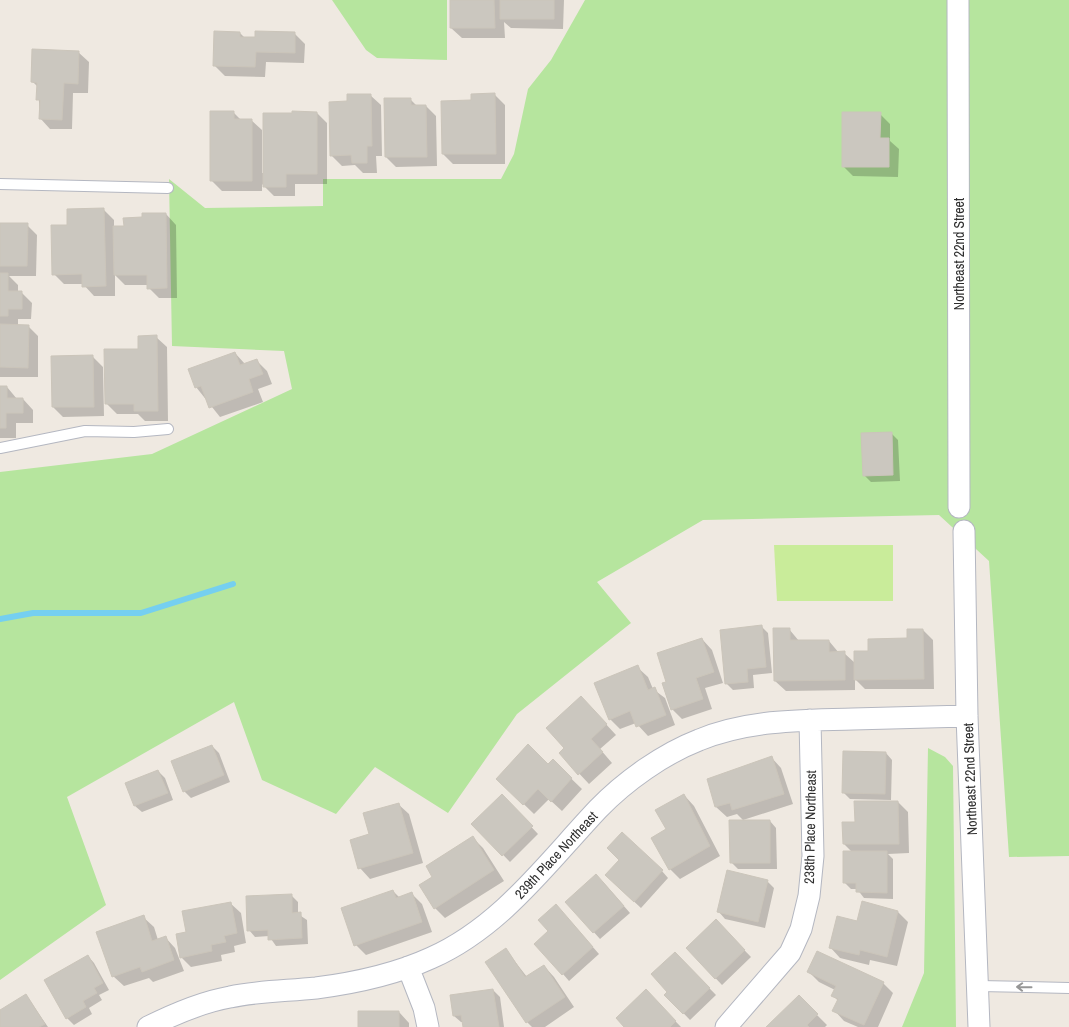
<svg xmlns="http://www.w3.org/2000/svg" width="1069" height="1027" font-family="'Archivo Narrow',sans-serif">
<rect width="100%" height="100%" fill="#efe9e1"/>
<path fill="#b6e59e" d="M332,0H447V60L377,58L366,50Z
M585,0H1069V856L1009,857L989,561L939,515L703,520L597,582L631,623L517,714L448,813L375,767L336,814L262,780L234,702L67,797L106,905L0,980V472L152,454L292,389L284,351L172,346L169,179L205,208L323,206V179H501L514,154L528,89L551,60Z
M928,748L945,757L953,766L956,1027H902L924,973Z"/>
<path fill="#c9ec9a" d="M774,545H893V601H777Z"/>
<path fill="#0003" d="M451,0H564L563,29L511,28L504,22L505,38H462L451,28Z
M240,33L245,38L294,33L305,44L304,63L266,62L265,77L225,76L215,66Z
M78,52L89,62L88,93H73L72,129H50L40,118L38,87L33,82Z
M370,95L381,105L382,156H376L377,173H363L355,165L342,166L331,155L348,103Z
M495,95L505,105V164H453L443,154L472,102Z
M410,99L417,106H426L436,116L437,166L396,167L386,157Z
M233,112L241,120H251L262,130V173H264L317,113L327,123V184H295V196H274L262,184V191H222L212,181Z
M880,114L890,124V141L899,149L898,177L853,176L843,166Z
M103,209L114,220V227H125L166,214L176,225L177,298H159L149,288V285H125L115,275V296H94L83,284H64L54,274L68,226Z
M0,224L27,225L37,235L36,276H9L18,285V292H21L32,303L31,319H18V326H28L38,336V377H0Z
M156,337L167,347L168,421H145L138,414H117L107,404L139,350Z
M235,353L245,364L257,361L267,371L272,384L258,389L263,402L220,417L196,387Z
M93,357L103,367L104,416L63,417L53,407Z
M0,387H7L17,399H23L33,410V423H16V438H0Z
M891,433L898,440L900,481L871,482L864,475Z
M762,627L768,633L772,673L753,675L754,688L733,690L726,683Z
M789,629L799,641H829L839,653H844L855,663L869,652L908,640L923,630L933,640L934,689H865L855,679V690L786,691L775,681Z
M702,639L712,650L723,683L705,688L712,709L682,719L672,709L668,683Z
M637,667L648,677L653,689L665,698L675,725L648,736L636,723L620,729L610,719Z
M591,708L616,735L600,749L612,763L589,784L560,753Z
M212,746L219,753L230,782L191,798L184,791Z
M886,753L892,760L891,800L850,799L843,792Z
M771,757L781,768L793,804L743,820L737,814L727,817L716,807Z
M553,761L582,789L562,811L549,799L534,814L498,779L549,766Z
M158,771L165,778L173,800L142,812L135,806L127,784Z
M684,795L694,806L720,856L680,879L670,869L668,829Z
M502,796L538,834L510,862L473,824Z
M898,802L908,812L909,853L888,854L893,859V899L864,898L857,889H851L844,882L852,852L844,844L856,823Z
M398,804L409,814L423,863L370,879L360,868L371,835Z
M770,821L776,828L777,869H738L731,862Z
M473,838L483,848L504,881L445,918L435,908L434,877Z
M662,871L668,878L641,908L613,882Z
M767,881L774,888L765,928L725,919L719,912Z
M603,882L630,913L600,939L567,902Z
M393,891L400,898L412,894L422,904L432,932L366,955L356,945Z
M291,895L298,902V914L307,920L308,944L276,946L269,936L255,937L249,930Z
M230,903L241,913L246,943L234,946L235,952L221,955L222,961L191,967L181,957L188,933Z
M863,903L898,912L908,922L897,966L870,960L869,965L840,958L830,947L858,923Z
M562,912L599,954L569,981L563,974L550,931Z
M143,917L154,927L158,940L165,937L175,948L184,971L153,982L149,978L124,986L113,976Z
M716,921L751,957L722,985L687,948Z
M506,950L527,977L544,966L554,977L574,1007L545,1027H532L527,1022Z
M675,953L716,995L690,1020L666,995L669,992Z
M88,956L94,963L109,990L99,995L102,1000L89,1008L92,1014L74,1025L67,1018Z
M809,972L883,983L893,993L878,1027H858L844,1021L834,1010L838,1001L833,995L835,990L819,982Z
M493,990L500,997L504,1027H464V1022H461L454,1016Z
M646,991L681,1027H626Z
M26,995L48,1027H0V1011Z
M799,997L827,1025L825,1027H768Z
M399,1012L409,1023V1027H360Z"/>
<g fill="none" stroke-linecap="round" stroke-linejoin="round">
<path stroke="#75cff0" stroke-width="6" d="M0,619L33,613H141L233,584"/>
</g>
<path fill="#cbc7bf" stroke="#cbc5ba" d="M450,0H494L495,28H450Z
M500,0H554V19H500Z
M214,31L240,32V37H255V31L295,32V53L256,52L255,67L213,66Z
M32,49L79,51L78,84L64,83L62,120L39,119L40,100H36L37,83L31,82Z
M495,93L496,154H442L441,101L471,100V94Z
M347,94H371L372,146H367V163H352L351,155L330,156L329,102L347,101Z
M384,98H411V105H426L427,157H385Z
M210,111H234V119H252V181H210Z
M292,111L317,112V174H286V187H263V113H292Z
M842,112H881L880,138H889V167H842Z
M104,208L106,286L82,287V274L52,275L51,225H67V209Z
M142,213H166L167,288L147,289V275H114L113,226H124L123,218L142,217Z
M0,223H28L27,266H0Z
M0,273H8V291H22V309H8V316H0Z
M0,324L29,325L28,368L0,367Z
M157,335L158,411H134V404H105L104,349H138V336Z
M235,352L240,365L257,359L263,374L249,379L253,392L209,408L201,386L195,388L188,369Z
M93,355L94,407H52L51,356Z
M0,386H7V398H23V413H6V428H0Z
M892,432L893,475L863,476L861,433Z
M762,625L766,667L747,669L748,682L725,684L720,630Z
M773,628H790V640H829V652L845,651V680L774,681Z
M907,629H923L924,679L854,680V651H868V639L907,638Z
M702,638L714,672L696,678L703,699L671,710L662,683L666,682L657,653Z
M638,665L648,690L655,687L666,715L636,727L630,711L609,720L594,683Z
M581,696L607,724L591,739L603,752L578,775L559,753L564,748L546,728Z
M528,744L548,764L553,759L572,778L551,802L538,789L523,805L496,779Z
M212,745L224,775L183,792L171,761Z
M843,751L886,752L885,794L842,793Z
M772,756L784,794L732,810L730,803L715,807L707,779Z
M158,770L168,793L134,806L125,783Z
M502,794L533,826L502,856L471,824Z
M684,794L710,846L669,870L651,838L666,829L655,810Z
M854,801H898L899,844H843L842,822H855Z
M399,803L413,853L358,869L350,840L369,834L363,813Z
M729,820H770V863H730Z
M622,832L663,870L634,902L605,875L619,860L607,848Z
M473,836L494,870L434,909L419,885L432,877L426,866Z
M843,851H887V893L856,892V883H843Z
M727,870L768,880L758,922L717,912Z
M596,874L624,906L593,933L565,902Z
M393,890L396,898L412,892L422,922L354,946L341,908Z
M292,894V913L301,912L302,938L268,940V930L247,931L246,896Z
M862,901L898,911L887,957L860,950L859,955L829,948L837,916L857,921Z
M231,902L237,933L224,936L226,942L211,945L212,951L180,958L176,934L186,932L182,911Z
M556,904L593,947L562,975L534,944L548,931L538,920Z
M144,915L152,941L166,936L174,960L142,972L140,967L112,977L96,932Z
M716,919L745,950L715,979L686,948Z
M506,948L525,977L544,965L565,997L526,1023L485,962Z
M817,951L884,982L864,1025L832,1011L838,999L831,996L836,986L807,972Z
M675,952L710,988L683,1014L664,995L667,992L651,974Z
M88,955L103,983L94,988L97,993L83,1001L86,1007L66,1019L44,980Z
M493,989L499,1027H463L461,1015L453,1016L450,995Z
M646,989L676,1021L670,1027H624L616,1018Z
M26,994L45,1024L39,1027H0V1010Z
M799,995L818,1014L807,1025L809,1027H766Z
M358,1011H399V1027H358Z"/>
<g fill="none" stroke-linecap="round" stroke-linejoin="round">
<defs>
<path id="service" d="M0,184L168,188
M0,448L85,431L134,432L168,429
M979,986L1069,988"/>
<path id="minor" d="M958,0L959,507
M964,531L967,716L979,1027
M408,967L424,1008L428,1027
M148,1027C174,1014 202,1002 230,997C258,991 287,991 316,988C355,983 396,974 431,958C501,927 547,863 598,809C625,781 663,754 699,740C747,720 802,720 853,719C891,718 929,717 967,716
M726,1027L790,953L801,929L809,896L813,856L810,720"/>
</defs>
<use href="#service" stroke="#b4b7c1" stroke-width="12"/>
<use href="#minor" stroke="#b4b7c1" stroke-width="23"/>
<use href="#service" stroke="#fff" stroke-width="10"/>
<use href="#minor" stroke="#fff" stroke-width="21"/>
</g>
<defs><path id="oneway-shaft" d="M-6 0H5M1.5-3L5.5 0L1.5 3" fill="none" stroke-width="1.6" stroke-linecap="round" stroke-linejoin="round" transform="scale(1.25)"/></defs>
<use stroke="#969696" href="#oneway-shaft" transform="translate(1024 987) rotate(-179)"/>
<g text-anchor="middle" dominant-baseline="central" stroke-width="5" stroke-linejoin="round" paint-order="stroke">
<g font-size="14" fill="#2e2e2e" stroke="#fff">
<text transform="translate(959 254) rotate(-90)">Northeast 22nd Street</text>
<text transform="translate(970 779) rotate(-92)">Northeast 22nd Street</text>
<text transform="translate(810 827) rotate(-89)">238th Place Northeast</text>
<text transform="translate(556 855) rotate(-47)">239th Place Northeast</text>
</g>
</g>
</svg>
